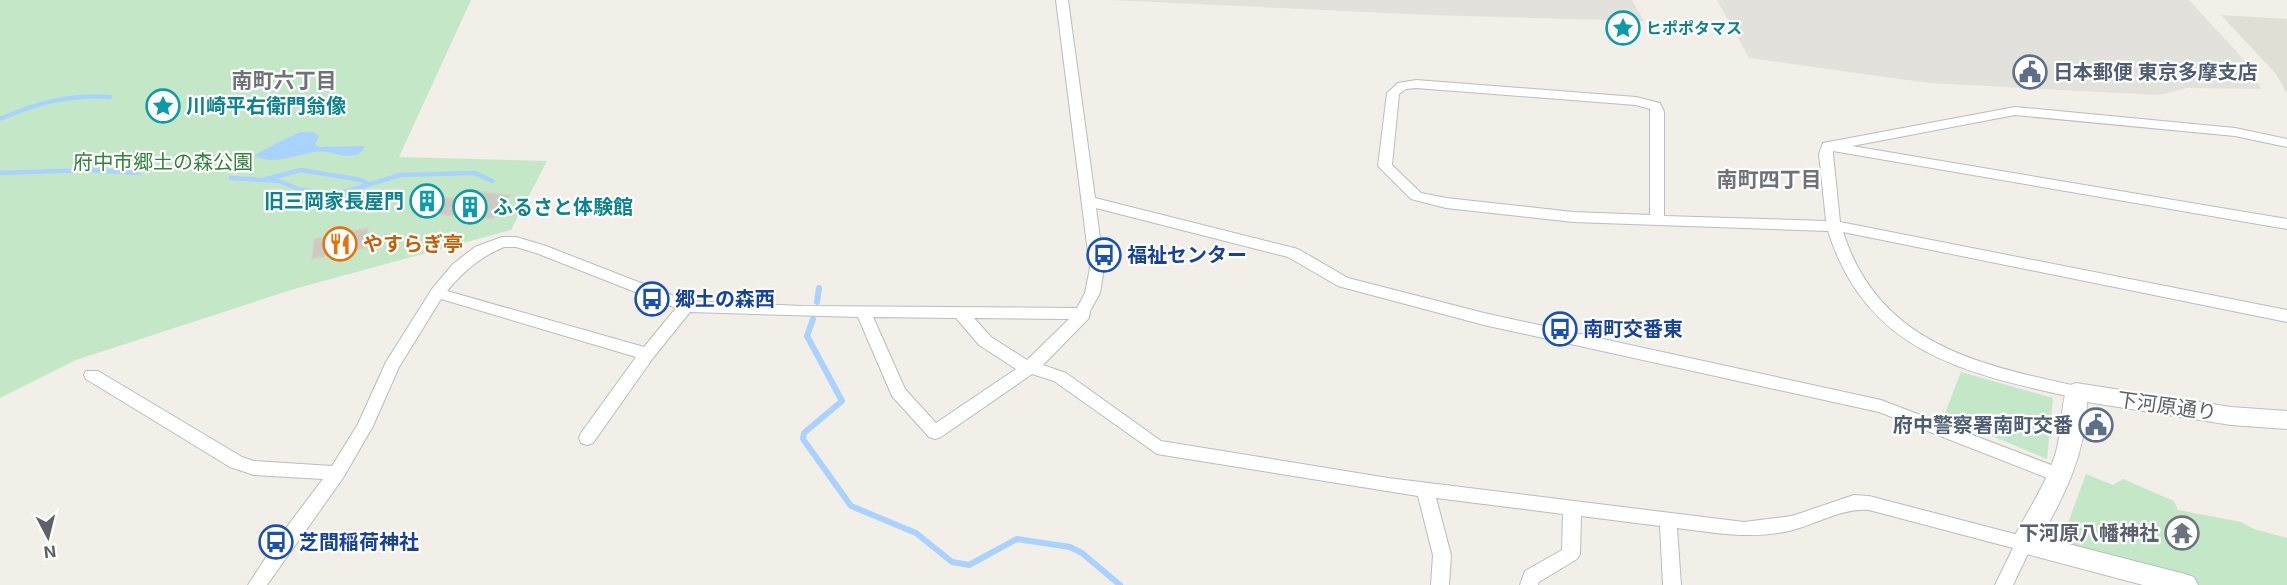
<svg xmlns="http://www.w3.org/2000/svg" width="2287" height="585" font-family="Inter,'Noto Sans JP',sans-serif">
<rect width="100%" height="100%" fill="#f1efe7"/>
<path fill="#e2e1db" d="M1110,0H1632L1644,21L1430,15Z
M1717,0H2189L2248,64L2261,89L2188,88L2159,95L1928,83L1749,58Z"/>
<path fill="#e1dfd5" d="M2221,15L2287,19V94L2276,74Z"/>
<path fill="#c4e8c7" d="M0,0H471L399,157L547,161L511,230L294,289L76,360L0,398Z
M1961,372L2053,398L2047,459L1951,419L1945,413Z
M2086,474L2113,485L2123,479L2174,501L2178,510L2241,522L2254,529L2287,538V585H2178L2168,571L2061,542Z"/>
<path fill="#a9d2ff" d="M301,132H313L319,136L315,144L319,147L365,146C363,151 360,154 355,155C346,158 337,154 328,152C306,148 280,168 254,156C256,153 295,134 301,132Z"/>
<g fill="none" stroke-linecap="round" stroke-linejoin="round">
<path stroke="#a9d2ff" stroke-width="4.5" d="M0,119C37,103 70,94 110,97
M0,173L90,170L139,173
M231,178L279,181L298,189L323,193L344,192L400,175L475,173L492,181
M266,179L301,170L361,180L368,184"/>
<path stroke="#a9d2ff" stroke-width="6" d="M817,302L819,288
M813,319L807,336L842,401L804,433L803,439L851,506L916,533L952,562L969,565L1017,539L1070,547L1082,553L1120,585"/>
</g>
<path fill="#cccbc3" stroke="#d6d2c5" stroke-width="1.5" d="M475,191L510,195L493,219L433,214L445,197L470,199Z
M368,228L366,248L312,259L314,239Z"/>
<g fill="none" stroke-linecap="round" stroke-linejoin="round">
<defs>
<path id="street" d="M1056,0H1068L1095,198L1298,249L1348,278L1484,313L1881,400L2067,471L2070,476L2067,481L2061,483L2055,481L1879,412L1484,325L1338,286L1288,257L1096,208L1104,268L1100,293L1090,311L1089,318L1043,365L1066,373L1161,441L1388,478L1744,522L1792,516L1854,495L1869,496L2030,538L2033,543L2013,585H1995L2013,548L1869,510C1842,508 1819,523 1793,530C1755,540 1716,533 1677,528L1681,585H1663L1660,526L1581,516L1580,554L1577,559L1539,582L1538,585H1520L1525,571L1562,550L1563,514L1436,498L1451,555L1449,585H1431L1433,555L1418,496L1157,454L1054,381L1032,374L941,437L935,439L929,437L892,396L858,317L690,312L653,358L593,443L587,445L581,443L579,438L581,433L636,357L441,299L399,367L373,426L343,478L267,585H248L280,536L323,479L254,475L230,467L86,379L84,375L86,371H98L242,457L254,461L332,466L358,424L386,362L432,289L453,264L475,247L502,237H516L546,246L687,301L802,306L1077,308L1085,293L1090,268ZM504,247H516L536,253L676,308L644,347L447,291C464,271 480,257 504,247ZM873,317L956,318L979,345L1016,369L936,423L905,389ZM974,318L1069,319L1027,360L991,337Z
M1416,80L1636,97L1660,103L1664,112V216L1826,221L1819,154L1823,143L2015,107L2235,128L2287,139V147L2235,136L2015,115L1852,146L2287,219V229L1833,151V154L1840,222L2287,310V322L1843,232C1879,343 1975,364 2076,386L2082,388L2084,392L2082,396L2076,398C1964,373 1867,353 1828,231L1573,222L1446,208L1411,199L1378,166L1387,93L1398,83ZM1416,88L1636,105L1650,109V215L1573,212L1446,198L1421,193L1392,165L1399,94L1406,89Z"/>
<path id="secondary" d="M2076,383L2231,407L2287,411V429L2231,425L2087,402C2086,452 2065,495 2041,537L2185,574L2194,577L2198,585H2143L2015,551L2011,543C2026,513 2045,487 2055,455C2062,436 2061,399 2068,386Z"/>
</defs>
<use href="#street" stroke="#b9bcc1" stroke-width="2"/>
<use href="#secondary" stroke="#babdc3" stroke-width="2"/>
<use href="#street" fill="#fff" fill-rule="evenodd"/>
<use href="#secondary" fill="#fff" fill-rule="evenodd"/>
</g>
<defs>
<symbol id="sight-ring" viewBox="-11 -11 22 22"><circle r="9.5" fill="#fff" stroke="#0f9aa8" stroke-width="1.5"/><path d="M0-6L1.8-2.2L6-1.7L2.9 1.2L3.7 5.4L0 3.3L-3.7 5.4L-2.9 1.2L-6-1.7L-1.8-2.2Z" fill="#0f9aa8"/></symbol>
<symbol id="civic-ring" viewBox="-11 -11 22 22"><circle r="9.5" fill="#fff" stroke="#5c6f8a" stroke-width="1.5"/><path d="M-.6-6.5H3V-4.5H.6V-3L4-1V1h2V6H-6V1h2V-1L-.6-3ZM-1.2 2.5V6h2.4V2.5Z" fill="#5c6f8a"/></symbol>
<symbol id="building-ring" viewBox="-11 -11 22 22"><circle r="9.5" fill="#fff" stroke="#0f9aa8" stroke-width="1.5"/><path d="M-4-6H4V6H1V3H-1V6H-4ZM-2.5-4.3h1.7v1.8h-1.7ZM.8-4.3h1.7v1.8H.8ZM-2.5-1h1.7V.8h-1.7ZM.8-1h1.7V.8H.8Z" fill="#0f9aa8"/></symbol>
<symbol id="restaurant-ring" viewBox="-11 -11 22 22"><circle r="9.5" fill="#fff" stroke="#e8710a" stroke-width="1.5"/><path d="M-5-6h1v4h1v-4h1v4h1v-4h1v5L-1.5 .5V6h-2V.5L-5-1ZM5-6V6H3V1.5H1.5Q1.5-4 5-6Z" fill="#e8710a"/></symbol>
<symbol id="bus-ring" viewBox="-11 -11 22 22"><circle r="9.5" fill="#fff" stroke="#1a4fb4" stroke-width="1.5"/><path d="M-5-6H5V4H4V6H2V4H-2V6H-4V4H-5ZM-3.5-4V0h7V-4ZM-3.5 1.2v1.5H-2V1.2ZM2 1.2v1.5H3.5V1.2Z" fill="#1a4fb4"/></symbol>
<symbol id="temple-ring" viewBox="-11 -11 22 22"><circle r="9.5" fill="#fff" stroke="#6b7280" stroke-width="1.5"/><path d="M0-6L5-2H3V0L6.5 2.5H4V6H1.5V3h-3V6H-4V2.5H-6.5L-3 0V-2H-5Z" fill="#6b7280"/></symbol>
</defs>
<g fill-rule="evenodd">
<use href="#sight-ring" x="1604" y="9" width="38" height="38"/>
<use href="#civic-ring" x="2011" y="53" width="38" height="38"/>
<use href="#sight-ring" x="144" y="87" width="38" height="38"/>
<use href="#building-ring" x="408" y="182" width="38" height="38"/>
<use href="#building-ring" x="451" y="188" width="38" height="38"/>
<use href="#restaurant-ring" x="321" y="225" width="38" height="38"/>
<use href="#bus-ring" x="1085" y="236" width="38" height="38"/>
<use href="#bus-ring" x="633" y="280" width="38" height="38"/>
<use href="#bus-ring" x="1541" y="310" width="38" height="38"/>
<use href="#civic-ring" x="2077" y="406" width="38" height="38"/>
<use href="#temple-ring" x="2163" y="514" width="38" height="38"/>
<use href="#bus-ring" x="257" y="523" width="38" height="38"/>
</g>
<g text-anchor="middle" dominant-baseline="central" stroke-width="4.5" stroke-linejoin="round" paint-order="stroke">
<g font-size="16" font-weight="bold" fill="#0d838f" stroke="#fff" text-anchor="start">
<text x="1646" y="28">ヒポポタマス</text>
</g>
<g font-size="20" font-weight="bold" fill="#4e5e75" stroke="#fff" text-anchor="start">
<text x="2053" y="72">日本郵便 東京多摩支店</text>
<text x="2073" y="425" text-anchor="end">府中警察署南町交番</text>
</g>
<g font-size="20" font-weight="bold" fill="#0d838f" stroke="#fff" text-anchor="start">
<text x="186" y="106">川崎平右衛門翁像</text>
<text x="404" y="201" text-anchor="end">旧三岡家長屋門</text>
<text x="493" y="207">ふるさと体験館</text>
</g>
<g font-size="20" fill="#33823d" stroke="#fff">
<text x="163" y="162">府中市郷土の森公園</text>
</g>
<g font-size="20" font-weight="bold" fill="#c56008" stroke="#fff" text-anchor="start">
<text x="363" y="244">やすらぎ亭</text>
</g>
<g font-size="20" font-weight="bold" fill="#164399" stroke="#fff" text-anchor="start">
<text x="1127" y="255">福祉センター</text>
<text x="675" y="299">郷土の森西</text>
<text x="1583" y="329">南町交番東</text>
<text x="299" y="542">芝間稲荷神社</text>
</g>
<g font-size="20" fill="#5e6267" stroke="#fff">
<text transform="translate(2167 406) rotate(8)">下河原通り</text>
</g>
<g font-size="20" font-weight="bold" fill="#5b616d" stroke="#fff" text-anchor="end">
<text x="2159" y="533">下河原八幡神社</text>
</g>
<g font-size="21" font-weight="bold" fill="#6f7379" stroke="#fff">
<text x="284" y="80">南町六丁目</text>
<text x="1769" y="179">南町四丁目</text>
</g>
</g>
<g transform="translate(48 537) rotate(173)" stroke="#ffffff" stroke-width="4.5" paint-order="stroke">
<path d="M0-4.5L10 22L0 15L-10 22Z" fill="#5e6267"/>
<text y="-9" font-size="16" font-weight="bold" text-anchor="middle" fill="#5e6267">N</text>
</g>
</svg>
